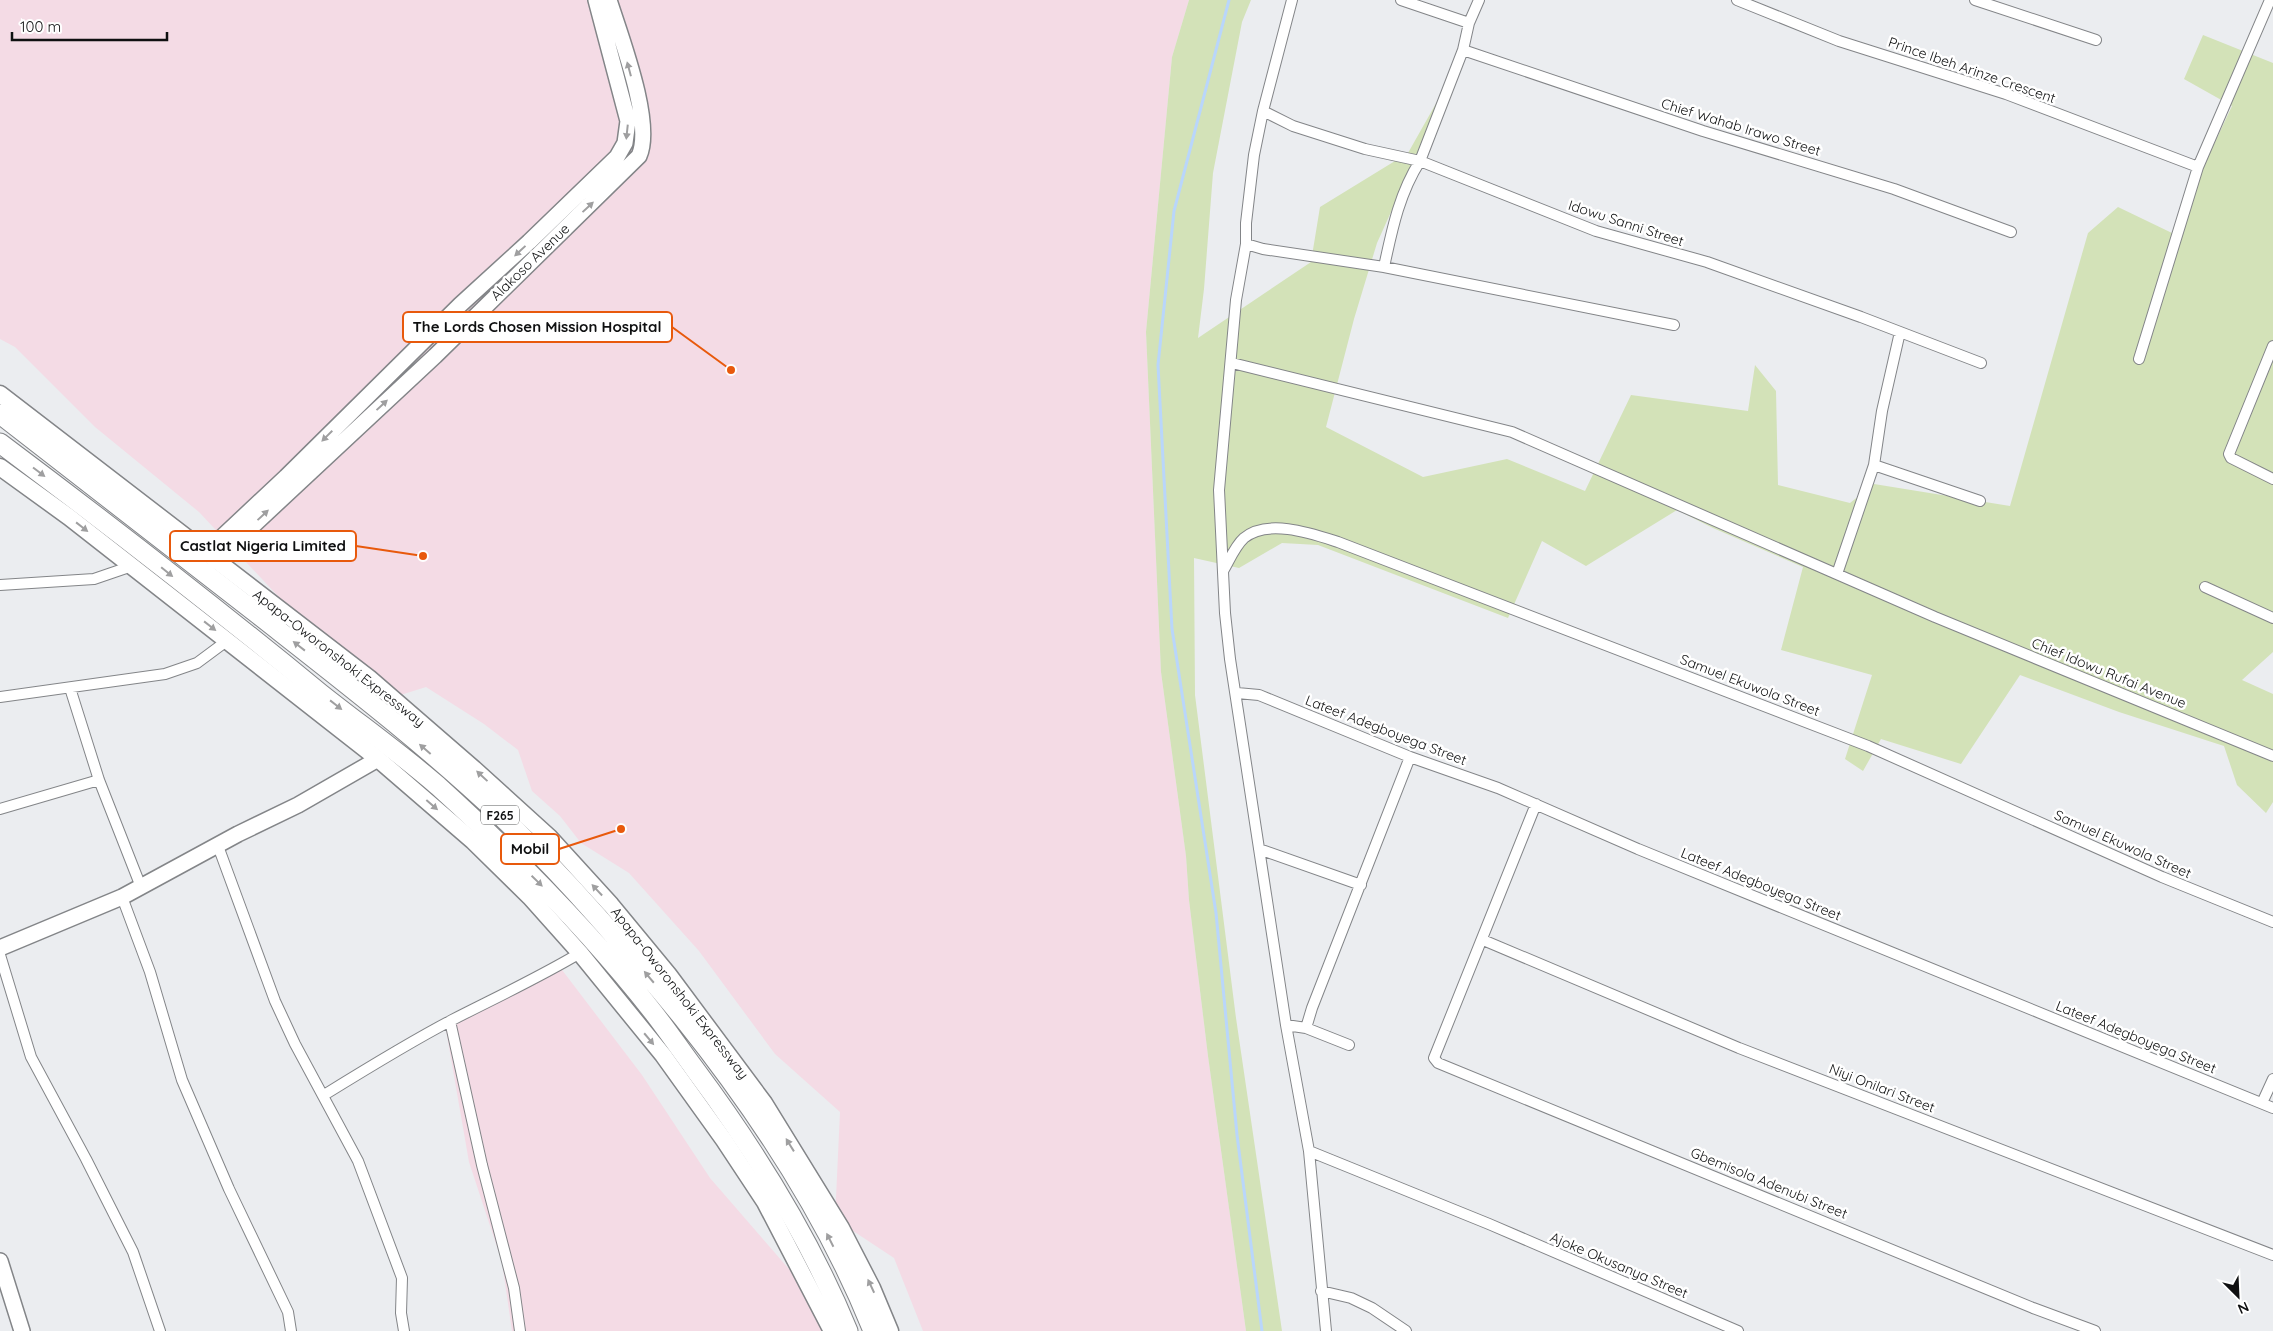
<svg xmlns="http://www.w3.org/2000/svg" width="2273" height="1331" font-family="Quicksand,sans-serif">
<rect width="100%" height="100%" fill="#ebedf0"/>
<path fill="#f4dbe5" d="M0,0H1189L1172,57L1146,332L1161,672L1186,856L1189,900L1208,1056L1246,1331H923L894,1258L835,1219L840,1112L775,1054L699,951L629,873L581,843L560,816L532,791L518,750L484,724L426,687L391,698L291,610L199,512L95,427L15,347L0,339Z
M556,962L642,1075L710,1178L808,1291L827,1331H512L502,1262L469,1162L446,1030Z"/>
<path fill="#d3e2b8" d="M1189,0H1251L1242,22L1213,173L1204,289L1198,338L1311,262L1320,207L1408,153L1456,68L1377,243L1354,319L1326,427L1423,477L1507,459L1585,491L1631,395L1748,411L1755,365L1776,391L1778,485L1850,503L1874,484L2010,506L2088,233L2118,207L2172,233L2232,106L2184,79L2203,35L2273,63V652L2242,680L2273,694V802L2266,813L2237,785L2224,746L2119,712L2020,675L1961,764L1881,739L1863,771L1845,759L1872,675L1781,650L1803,567L1713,528L1677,510L1586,566L1542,541L1508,618L1318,545L1282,543L1239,568L1194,558L1195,695L1236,1018L1282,1331H1246L1208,1056L1189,900L1186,856L1161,672L1146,332L1172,57Z"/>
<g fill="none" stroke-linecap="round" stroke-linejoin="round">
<path stroke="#b9d6fb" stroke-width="3" d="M1229,0L1174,211L1158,365L1172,629L1216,913L1237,1135L1262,1331"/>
<defs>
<path id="street" d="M1292,0L1263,111L1254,155L1246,223V244L1236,300L1219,490L1225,613L1230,659L1286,1025L1309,1151L1326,1331
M1401,0L1469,23
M1737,0L1839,41L2006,94L2198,167
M1975,0L2096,40
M1463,50L1703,131L1894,189L2011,232
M1263,111L1293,126L1365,149L1420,161L1596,231L1707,262L1861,317L1981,363
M1246,244L1263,249L1384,267L1674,325
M1384,267C1392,230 1399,194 1420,161L1463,50L1469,23L1479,0
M2273,346L2229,454L2231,458L2273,479
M2139,359L2198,167L2270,0
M1232,363L1512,432L1935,617L2273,756
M1874,465L1980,501
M1223,571C1229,561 1235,546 1244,538C1268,518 1313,534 1338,542L1868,746L2162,877L2273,922
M1837,574L1874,465L1882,411L1900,332
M0,585L94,579L132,566
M2205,587L2273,618
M70,688L99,780L141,887
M1237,693L1259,695L1410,757L1498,788L1638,849L2273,1108
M0,697L165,674L197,663L228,640
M1536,804L1434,1058L1438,1063L2033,1308L2095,1331
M0,809L99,780
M218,846L275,1001L295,1044L358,1161L402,1278L401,1313L404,1331
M1259,849L1361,885
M122,897L150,972L182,1080L229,1189L288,1312L291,1331
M1483,940L1739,1048L2273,1255
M0,955L31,1057L86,1159L133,1252L160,1331
M450,1021L482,1165L514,1288L520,1331
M1286,1025L1306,1028L1312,1008L1410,757
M1306,1028L1349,1045
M324,1095C366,1069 408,1043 452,1020C495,998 538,978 580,953
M2262,1103L2273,1079
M1309,1151L1489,1224L1738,1331
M1321,1291L1351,1298L1372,1308L1406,1331"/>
<path id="secondary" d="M205,553L286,477L460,305L529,242L617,157L625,143L628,121L596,0
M215,561L435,356L639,156C654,123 620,35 609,0
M0,948L122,897L238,834L298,805L378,759
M0,1261L22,1331"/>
<path id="primary" d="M0,394L369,678L474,769L549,837L611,905L668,974L764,1103L841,1228L872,1288L890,1331
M0,467L69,517L378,759L473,841L530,897L580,953L663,1055L724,1140L765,1202L832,1331"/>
<path id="highway" d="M0,414C85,480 170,546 255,612C339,678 424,743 502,817C568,880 626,948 683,1018C759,1113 828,1218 873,1331
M0,443C108,524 215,607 320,693C359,724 400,753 438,786C515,856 589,930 653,1012C667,1030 680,1049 694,1068C755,1150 809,1236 848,1331"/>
</defs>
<use href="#street" stroke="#838588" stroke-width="12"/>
<use href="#secondary" stroke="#838588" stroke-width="18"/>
<use href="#primary" stroke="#838588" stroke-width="19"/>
<use href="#highway" stroke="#838588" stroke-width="21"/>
<use href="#street" stroke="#fff" stroke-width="10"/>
<use href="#secondary" stroke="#fff" stroke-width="15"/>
<use href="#primary" stroke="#fff" stroke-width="16"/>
<use href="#highway" stroke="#fff" stroke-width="19"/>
</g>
<defs><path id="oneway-solid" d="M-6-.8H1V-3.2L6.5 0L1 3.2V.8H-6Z" transform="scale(1.25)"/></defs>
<g fill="#9f9fa0">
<use href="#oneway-solid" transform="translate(629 69) rotate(-105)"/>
<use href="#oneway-solid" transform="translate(627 132) rotate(96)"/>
<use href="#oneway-solid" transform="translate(588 207) rotate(-43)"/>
<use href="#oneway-solid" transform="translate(520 251) rotate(137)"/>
<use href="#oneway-solid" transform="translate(382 405) rotate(-43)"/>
<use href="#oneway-solid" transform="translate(327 436) rotate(135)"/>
<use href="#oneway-solid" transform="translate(39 472) rotate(37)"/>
<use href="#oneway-solid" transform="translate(263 515) rotate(-43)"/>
<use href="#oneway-solid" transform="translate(82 527) rotate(38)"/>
<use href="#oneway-solid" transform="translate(167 572) rotate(39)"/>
<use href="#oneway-solid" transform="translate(210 626) rotate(38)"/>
<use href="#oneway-solid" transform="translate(299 646) rotate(-142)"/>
<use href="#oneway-solid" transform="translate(336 705) rotate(38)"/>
<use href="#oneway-solid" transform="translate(425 749) rotate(-139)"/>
<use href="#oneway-solid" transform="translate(482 776) rotate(-137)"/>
<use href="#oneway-solid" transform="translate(432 805) rotate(41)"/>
<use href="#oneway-solid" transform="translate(537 881) rotate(44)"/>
<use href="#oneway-solid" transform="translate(597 890) rotate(-133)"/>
<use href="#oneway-solid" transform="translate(649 977) rotate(-130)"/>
<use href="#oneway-solid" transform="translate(649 1039) rotate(50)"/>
<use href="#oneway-solid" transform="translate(790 1145) rotate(-122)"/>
<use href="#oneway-solid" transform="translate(830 1240) rotate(-117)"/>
<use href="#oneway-solid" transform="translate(871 1286) rotate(-115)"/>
</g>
<g text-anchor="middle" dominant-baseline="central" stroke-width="5" stroke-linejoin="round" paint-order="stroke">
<rect fill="#fff" stroke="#575858" stroke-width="1" x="481" y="805.5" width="38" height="19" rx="4"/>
<g font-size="12" font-weight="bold" fill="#0f1011">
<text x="500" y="815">F265</text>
</g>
<g font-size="14" fill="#0f1011" stroke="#fff">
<text transform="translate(1972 70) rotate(19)">Prince Ibeh Arinze Crescent</text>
<text transform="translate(1741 127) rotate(17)">Chief Wahab Irawo Street</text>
<text transform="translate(1626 223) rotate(18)">Idowu Sanni Street</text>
<text transform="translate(530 262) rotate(-44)">Alakoso Avenue</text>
<text transform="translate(339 658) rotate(38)">Apapa-Oworonshoki Expressway</text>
<text transform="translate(2109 673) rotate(22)">Chief Idowu Rufai Avenue</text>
<text transform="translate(1750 685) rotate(21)">Samuel Ekuwola Street</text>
<text transform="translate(1386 730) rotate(21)">Lateef Adegboyega Street</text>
<text transform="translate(2123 844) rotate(24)">Samuel Ekuwola Street</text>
<text transform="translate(1761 884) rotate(22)">Lateef Adegboyega Street</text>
<text transform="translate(680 993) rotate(52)">Apapa-Oworonshoki Expressway</text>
<text transform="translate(2136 1037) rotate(22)">Lateef Adegboyega Street</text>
<text transform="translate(1882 1088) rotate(21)">Niyi Onilari Street</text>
<text transform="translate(1769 1183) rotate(22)">Gbemisola Adenubi Street</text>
<text transform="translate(1619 1265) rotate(23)">Ajoke Okusanya Street</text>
</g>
</g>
<path fill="none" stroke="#e8590c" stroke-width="2" d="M731 370L672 327M423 556L356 546M621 829L559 849"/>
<g fill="#e8590c" stroke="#fff" stroke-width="2">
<circle cx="731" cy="370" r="5"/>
<circle cx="423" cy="556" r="5"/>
<circle cx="621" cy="829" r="5"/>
</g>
<g fill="#fff" stroke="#e8590c" stroke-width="2">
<rect x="403" y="312" width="269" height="30" rx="5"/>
<rect x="170" y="531" width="186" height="30" rx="5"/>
<rect x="501" y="834" width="58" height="30" rx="5"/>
</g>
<g font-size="15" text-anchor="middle" font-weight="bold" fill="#0f1011">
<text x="537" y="332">The Lords Chosen Mission Hospital</text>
<text x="263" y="551">Castlat Nigeria Limited</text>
<text x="530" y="854">Mobil</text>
</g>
<g transform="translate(2238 1296) rotate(156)" stroke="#ffffff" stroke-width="4" paint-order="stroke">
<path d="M0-4L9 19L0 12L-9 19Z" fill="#0f1011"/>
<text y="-8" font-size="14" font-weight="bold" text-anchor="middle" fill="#0f1011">N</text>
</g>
<path d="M12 32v8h155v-8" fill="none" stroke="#0f1011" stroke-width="2.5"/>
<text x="20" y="32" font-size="15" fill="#0f1011" stroke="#ffffff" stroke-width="4" paint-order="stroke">100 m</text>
</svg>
